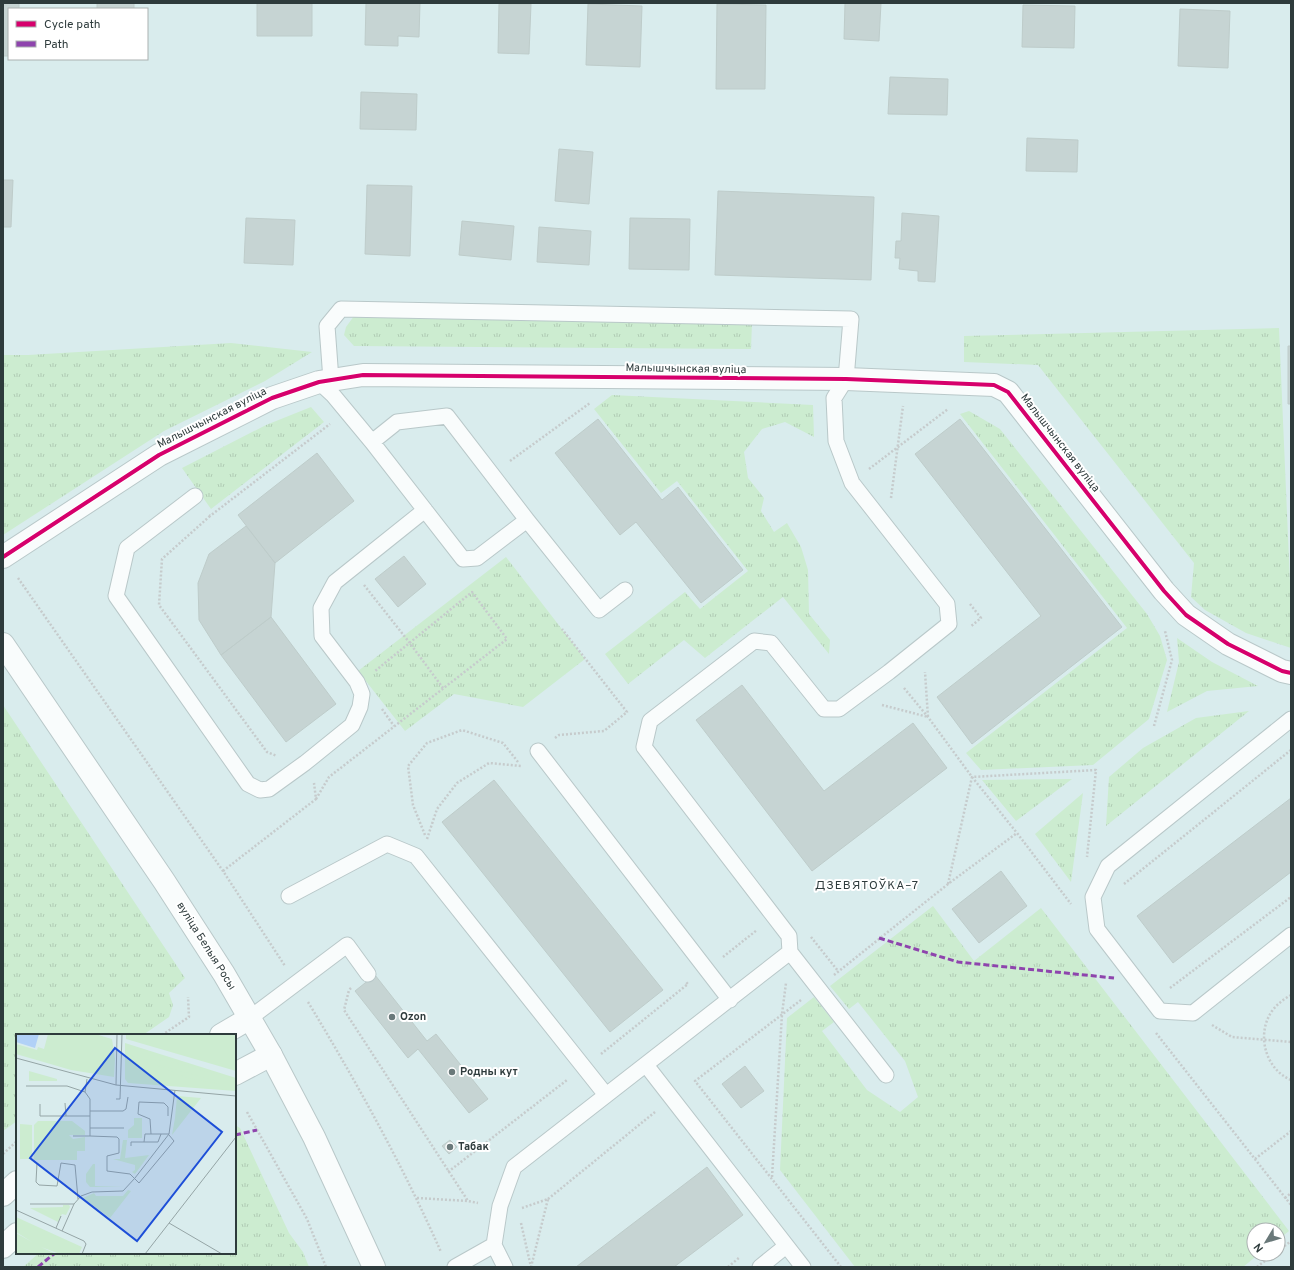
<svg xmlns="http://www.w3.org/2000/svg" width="1294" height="1270" font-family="Overpass,sans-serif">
<defs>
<pattern id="grass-tufts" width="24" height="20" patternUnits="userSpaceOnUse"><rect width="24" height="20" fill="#ccecd0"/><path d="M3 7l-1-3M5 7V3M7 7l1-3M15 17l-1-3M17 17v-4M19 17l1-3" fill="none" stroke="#b0cbb4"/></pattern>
</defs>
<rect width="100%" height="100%" fill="#d9eced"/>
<path fill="url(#grass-tufts)" d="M354,316L752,323L751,349L354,346L344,335L346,327Z
M1279,328L1291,606V648L1246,633L1205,610L1191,597L1194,563L1038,365L964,362V336Z
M231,343L312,352L265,381L164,431L3,535V355H28Z
M612,395L813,405L814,437L785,422L762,429L744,452L748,478L764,498L761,511L774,532L787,523L801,547L808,570L809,614L830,640L829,654L783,597L705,658L684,640L628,684L605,654L685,592L700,609L748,571L677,481L661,493L594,409Z
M311,407L324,422L211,509L182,468L266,425Z
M969,411L1000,429L1147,614L1160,636L1167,660L1149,719L1093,765L981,770L966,753L1127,628L960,414Z
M506,557L585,659L523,707L454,694L405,731L358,671Z
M1177,638L1212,662L1258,686L1207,691L1167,712L1179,662Z
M3,705L185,978L169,993L173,1005L169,1017L143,1035H17V1121L3,1131Z
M1249,711L1106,826L1109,777L1143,748L1196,718Z
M1072,779L1016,821L982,780Z
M1083,793L1071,882L1035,834Z
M933,906L974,961L1041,908L1289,1231L1278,1240V1230H1254V1254H1259L1243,1267H855L780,1170L787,1018L814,997L834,1022L822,1031L867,1090L900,1112L918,1097L905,1061L858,1002L849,1009L830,986Z
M235,1125L240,1128L289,1233L303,1252L309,1267H23L39,1253H235Z"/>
<path fill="#c6d4d3" stroke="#beccca" d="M3,3H19V9H9V56H3Z
M97,3H134V9H97Z
M257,3H312V36H257Z
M366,3H420L419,37L398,36V46L365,45Z
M845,3H881L879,41L844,39Z
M499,4H531L529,54L498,53Z
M588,4L642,6L640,67L586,65Z
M717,4L766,5L765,89H716Z
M1023,5L1075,6L1074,48L1022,47Z
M1180,9L1230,11L1228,68L1178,66Z
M890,77L948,79L947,115L888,114Z
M361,92L417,94L416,130L360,129Z
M1027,138L1078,140L1077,172L1026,171Z
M559,149L593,152L589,204L555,201Z
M3,180H13L11,227H3Z
M367,185L412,186L410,256L365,254Z
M718,191L874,197L871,280L715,275Z
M902,213L939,216L935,282L918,281V271L899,269L900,258H895L896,241H901Z
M246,218L295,220L293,265L244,263Z
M630,218L690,219L689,270L629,269Z
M462,221L514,226L511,260L459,255Z
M539,227L591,231L589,265L537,262Z
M1288,346H1291V404H1288Z
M598,419L662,500L678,487L743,570L701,603L636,522L620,535L555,453Z
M960,419L1122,627L972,744L937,697L1041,616L915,454Z
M317,453L354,501L275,563L238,515Z
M246,526L275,563L271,617L221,655L199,620L198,583L209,554Z
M404,556L426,584L398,607L375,579Z
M271,617L336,704L286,742L221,655Z
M742,685L824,791L913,723L947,768L812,871L696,720Z
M494,780L663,990L610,1032L442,822Z
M1291,798V872L1173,963L1137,916Z
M1001,871L1027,906L979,943L952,909Z
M375,975L427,1041L436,1034L488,1099L469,1113L418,1049L408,1058L355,991Z
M745,1066L764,1091L741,1108L722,1084Z
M450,1140L457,1147L449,1154L442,1146Z
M707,1167L743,1215L674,1267H576Z"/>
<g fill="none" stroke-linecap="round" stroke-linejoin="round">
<defs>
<path id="service" d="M331,380L327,326L341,309L851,319L846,379L834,398L836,441L852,483L947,604L949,624L889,672L839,709H824L771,643L754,641L650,721L644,747L789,936L790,952L514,1167L500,1206L494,1245L455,1267
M319,382L333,395L372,442L463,559L477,558L527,520
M372,442L397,422L447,416L527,520L599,610L625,590
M195,496L127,548L116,596L248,784L260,790L269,789L305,763L352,725L360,707L362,694L357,682L322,636L321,608L335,582L425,510
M1291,719L1108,866L1093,897L1097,929L1160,1011L1193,1013L1291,935
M538,751L730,1000
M289,896L387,844L416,856L606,1095
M790,952L886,1075
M250,1018L347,945L368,974
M646,1065L803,1267
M494,1245L505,1267
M760,1267L786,1246"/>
<path id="minor" d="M3,557L159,455L272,398L319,382L363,375L846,379L994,385L1008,392L1164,591L1186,615L1228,644L1282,671L1291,673"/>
<path id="tertiary" d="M221,1035L250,1018
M235,1074L271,1055
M3,1195L17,1182
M3,1247L17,1234"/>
<path id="secondary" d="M3,644L164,881L224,974L271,1055L314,1137L374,1267"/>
</defs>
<use href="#service" stroke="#b9c8c9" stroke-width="17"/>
<use href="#minor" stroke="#b9c8c9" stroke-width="24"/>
<use href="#tertiary" stroke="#b9c8c9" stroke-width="24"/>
<use href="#secondary" stroke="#b9c8c9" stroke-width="24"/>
<path stroke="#c6cbcc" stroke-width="2.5" stroke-dasharray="2 2" stroke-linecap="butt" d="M510,461L590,403
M869,469L948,409
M891,498L903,406
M209,515L210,516L330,424
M210,516L162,559L159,605L267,752L277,756
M18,578L223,871L285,966
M364,585L409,642L443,688
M970,604L981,618L970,627
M904,688L928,717L972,777L1017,833
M882,705L928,717L925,672
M382,709L394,726
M1154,726L1172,660L1165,631
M555,738L559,735L604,731L627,712L562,629
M316,799L329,777L507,639L472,592L375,671
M425,835L413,805L408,766L427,743L462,730L503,743L518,762
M427,839L437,809L457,783L489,763L521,766L522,767
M223,871L316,799L314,783
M948,884L972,777L1096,770L1087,857
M1124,884L1291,750
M811,937L838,971
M723,957L757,930
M834,975L948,884L1017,833L1071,904
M351,988L349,990L344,1010L468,1201
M1170,988L1291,897
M1291,995C1284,999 1277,1004 1272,1011C1256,1034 1265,1069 1291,1080
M801,1000L695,1081L841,1267
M308,1002C357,1083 403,1166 441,1252
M1212,1025L1232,1037L1291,1042
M1156,1033L1291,1205
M162,1035L189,1017L188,997
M601,1054L688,984L686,982
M247,1112L307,1219L326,1267
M3,1154L17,1141
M1255,1159L1291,1131
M448,1172L567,1080
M772,1177L782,1014L786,983
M417,1198L468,1201L478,1203
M1285,1198L1291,1193
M548,1199L655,1112
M522,1208L548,1199L531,1267
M521,1223L531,1267
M1278,1251L1291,1241
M728,1267L740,1257
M1257,1267L1274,1254"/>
<use href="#service" stroke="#f9fcfc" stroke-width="15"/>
<use href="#minor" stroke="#f9fcfc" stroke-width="22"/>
<use href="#tertiary" stroke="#f9fcfc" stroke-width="22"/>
<use href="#secondary" stroke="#f9fcfc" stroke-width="22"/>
<path stroke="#8e44ad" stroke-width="3" stroke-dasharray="6 3" stroke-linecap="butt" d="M879,938L958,962L1114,978
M235,1135L257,1130
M38,1267L55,1253"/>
<defs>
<path id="cycleway" d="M3,557L159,455L272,398L319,382L363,375L846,379L994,385L1008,392L1164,591L1186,615L1228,644L1282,671L1291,673"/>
</defs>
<use href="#cycleway" stroke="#fff" stroke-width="6"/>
<use href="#cycleway" stroke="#d6006c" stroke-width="4"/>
</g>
<g fill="#6a797a" stroke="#fff" stroke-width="1.5">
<circle cx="392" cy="1017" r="4"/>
<circle cx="452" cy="1072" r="4"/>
<circle cx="450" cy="1147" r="4"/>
</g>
<g text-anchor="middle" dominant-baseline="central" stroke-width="4" stroke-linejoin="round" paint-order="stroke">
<g font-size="11" fill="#2e3b3c" stroke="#fff">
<text transform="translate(686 369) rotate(1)">Малышчынская вуліца</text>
<text transform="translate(212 418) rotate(-27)">Малышчынская вуліца</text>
<text transform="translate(1060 443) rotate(52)">Малышчынская вуліца</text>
<text transform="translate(206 946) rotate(58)">вуліца Белыя Росы</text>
</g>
<g font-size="11" font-weight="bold" fill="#2e3b3c" stroke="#fff" text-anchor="start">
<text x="400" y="1017">Ozon</text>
<text x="460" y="1072">Родны кут</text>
<text x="458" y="1147">Табак</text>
</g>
<g font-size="12" letter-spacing="1" fill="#2e3b3c" stroke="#fff">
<text x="867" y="886">ДЗЕВЯТОЎКА–7</text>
</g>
</g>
<g transform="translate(16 1034)">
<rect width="220" height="220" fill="#d9eced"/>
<path d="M32,0H79L96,5L99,25L98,43L55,36L0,20V10L21,16L22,13L28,15ZM110,0H220V37L110,5ZM109,9L220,44V57L112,49L109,45ZM13,37L41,45V47H13ZM161,62L185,64L156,101L159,84ZM118,84H126V104H112V96L118,91ZM22,87H56L69,97V101H53L57,105L69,103V117H61V126H18V91ZM4,90L16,91V125H4ZM107,106H111L109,124L133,121L119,140L116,138L119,136V131L97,125H104ZM77,130H79V152L108,153H74L70,148V140ZM112,156L115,157L94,184L67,164L78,159L80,162H107ZM47,171H53L54,173L50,181L46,180L42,188L14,174L47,173ZM0,183L66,213L63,220H44L25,213L40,220H0V199L16,208L0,198Z" fill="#ccecd0"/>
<path d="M120,17L134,24H150L206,42L151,27L124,25L114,21ZM138,30L202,47L204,50L171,44Z" fill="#ccecd0"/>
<path d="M0,0H23L19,14L0,8Z" fill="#b1d1f7"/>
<path fill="none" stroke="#95a5a6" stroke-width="1" d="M0,24L100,51L220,62M71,45L69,58L74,65V102L101,103L103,105V119L91,122V137L114,140L123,149L158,107L153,101M100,51L101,0M10,52H51L69,58M100,65H104L106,0M49,69L50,82M24,70V82H74M74,77H107L110,75L112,63M74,94H108M135,100L134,85L122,80L123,68L148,69L152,73V82M57,102H74M128,108L129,100H153M115,112V108H142L145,100M21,129L20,148L23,151L41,152L45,129L59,131L62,165M14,170H58M0,176L68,207L70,210L66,220M153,189L206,220M40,194L45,182M46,197L58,170L65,162L76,158L107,157L119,144L153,100L159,56M129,220L220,103"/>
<path fill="#1d4ed8" fill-opacity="0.15" stroke="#1d4ed8" stroke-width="2" d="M99,14L206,98L121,207L14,124Z"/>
<rect width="220" height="220" fill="none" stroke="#2e3b3c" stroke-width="2"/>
</g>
<rect width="1294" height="1270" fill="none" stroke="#2e3b3c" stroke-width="8"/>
<rect x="8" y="8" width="140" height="52" fill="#ffffff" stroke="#abb1b1"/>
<rect x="16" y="21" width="20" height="6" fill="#d6006c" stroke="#abb1b1"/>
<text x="44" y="28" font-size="12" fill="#2e3b3c">Cycle path</text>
<rect x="16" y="41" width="20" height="6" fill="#8e44ad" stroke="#abb1b1"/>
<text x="44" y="48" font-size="12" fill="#2e3b3c">Path</text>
<g transform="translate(1266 1242) rotate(232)"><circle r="19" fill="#ffffff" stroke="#abb1b1"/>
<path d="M0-3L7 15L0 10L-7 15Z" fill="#6a797a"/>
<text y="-6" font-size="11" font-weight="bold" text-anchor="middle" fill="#2e3b3c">N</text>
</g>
</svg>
